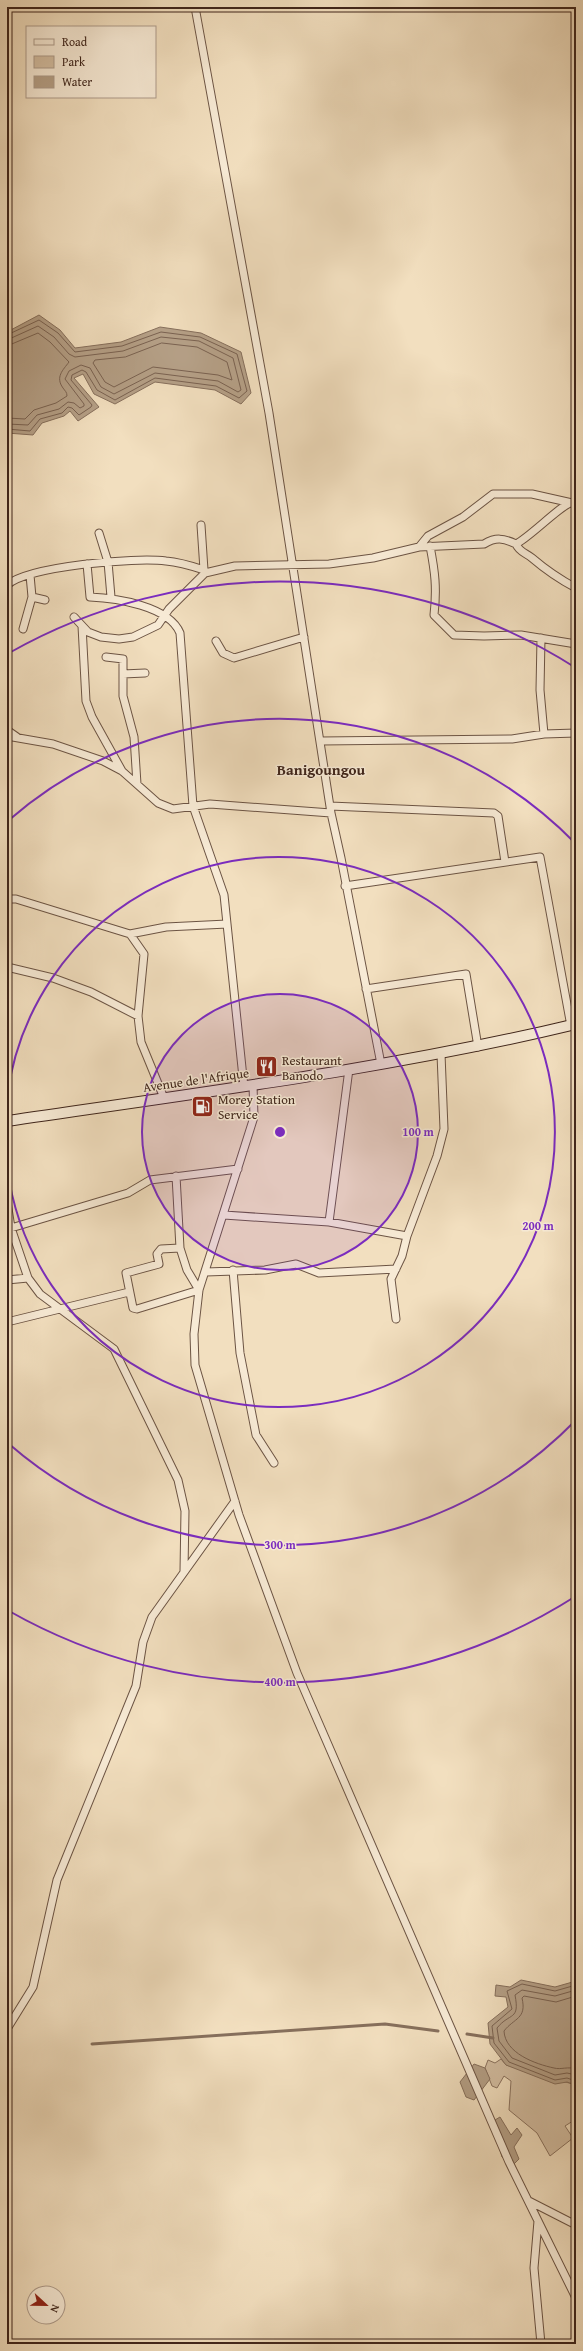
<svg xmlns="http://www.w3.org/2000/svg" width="583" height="2351" font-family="'Gentium Book Plus',serif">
<rect width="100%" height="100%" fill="#f2dfbf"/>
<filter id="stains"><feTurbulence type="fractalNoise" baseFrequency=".005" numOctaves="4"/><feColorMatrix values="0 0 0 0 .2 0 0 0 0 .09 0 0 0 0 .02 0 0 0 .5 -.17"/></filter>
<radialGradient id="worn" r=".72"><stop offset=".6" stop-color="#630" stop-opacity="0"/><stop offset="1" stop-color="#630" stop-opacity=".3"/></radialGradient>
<path fill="#d4bfa3" stroke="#8a725f" d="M501,2059L506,2065L576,2085V2119L565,2126L573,2138L550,2156L537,2133L509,2110L511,2081L504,2076L497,2088L492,2086L485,2068L488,2060L495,2063Z"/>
<path fill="#b5a087" stroke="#866f5c" d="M39,315L60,330L75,348L121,342L160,327L201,333L241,352L251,393L241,404L215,390L155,382L115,404L94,394L83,374L74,378L99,407L78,421L70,411L64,416L42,423L33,435L7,433V332Z
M521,1980L555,1987L576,1981V2085L567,2082L555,2084L506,2065L490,2044L488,2023L508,2007L506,1997L495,1996L496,1985L510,1987Z
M474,2064L485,2068L490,2079L474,2100L466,2097L460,2082Z
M500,2117L511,2135L517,2128L522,2135L514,2147L519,2159L514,2164L502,2157L497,2139L495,2120Z"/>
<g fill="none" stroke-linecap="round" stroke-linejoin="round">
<path stroke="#7a6251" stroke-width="1" d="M7,335L39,320L58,333L75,352L122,346L161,332L200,337L237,354L247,391L239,398L216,386L155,378L115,400L97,390L86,372L82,370L72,375L71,380L92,405L91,407L79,415L72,408L68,407L62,413L40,419L30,431L7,429
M7,340L38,326L54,337L69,354L75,357L123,351L161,337L199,341L233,358L241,390L238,392L218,381L155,373L114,394L101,387L90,368L81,365L69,371L65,379L84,404V406L80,408L74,403L68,402L59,409L37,415L28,425L7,424
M162,343L197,347L227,362L232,380L218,375L153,367L114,387L105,382L93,363L95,360L125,357Z
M7,346L38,333L50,342L69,362C63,370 55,377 63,388C65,391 67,392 67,396L56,403L34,410L25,419L7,418
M576,1985L555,1991L522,1984L507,1991L512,2009L492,2026L494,2043L509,2062L555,2080L567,2078L576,2081
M576,1990L555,1996L522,1990L515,1995C520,2021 510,2012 497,2028L499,2041L512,2058L555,2075L567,2073L576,2075
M576,1996L556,2002L524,1996L522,1998C527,2019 514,2018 504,2031C505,2053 535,2064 554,2068C561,2070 568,2066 576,2069"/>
<path stroke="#866f5c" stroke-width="3" d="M467,2034L493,2038
M92,2044L385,2024L438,2031"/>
<defs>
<path id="minor" d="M195,7L269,413L331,813L341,858L381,1064
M201,525L204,570
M99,533L108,562L111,597
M516,544C530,537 562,504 571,503
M430,546C435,572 437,588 434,615L454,635L484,636L521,635L576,644
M419,547L428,536L463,517L493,494H532L572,503
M87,564L90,597C116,598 169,606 180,633L193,806L224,895L244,1087
M7,585C29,566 135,557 166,561C179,562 192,566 204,570L205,573
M32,597L45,600
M74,617L88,632L101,637L119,639L133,637L158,625L169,609L205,573L235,566L329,564L373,558L419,547L484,544C496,537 503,538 516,544C519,552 526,553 532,558C546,570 559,579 576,588
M82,626L86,701L92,717L122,771
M23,629L32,597L30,575
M541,638L540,690L544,734
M216,641L223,653L234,658L304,637
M106,657L123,659V696L134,737L137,784
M123,674L145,673
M7,730L17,737
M7,736L53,744L103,761L122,771L158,803L173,809L210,804L331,813
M321,741L512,739L544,734L576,733
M330,806L494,813L498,816L505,862
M345,886L540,857L571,1026
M7,899H16L130,934L144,954L138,1016L141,1042L164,1098
M130,934L166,927L227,924
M7,967L53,978L91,992L138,1016
M366,989L466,974L478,1047
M253,1085L254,1117L199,1290L194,1334L195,1365L239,1515L297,1673L509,2162L576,2298
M176,1176L180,1248L187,1270L199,1290L137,1309L133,1308L126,1273L159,1264L157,1254L161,1249L180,1248
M7,1202L11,1228L28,1278L40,1294L114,1349L178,1480L185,1511L184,1571
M224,1215L329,1222L407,1236
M329,1222L349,1069
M11,1228L128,1193L150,1180L238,1169
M233,1270L240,1353L256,1435L274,1463
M206,1272L265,1270L296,1264L319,1273L396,1269
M7,1280L28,1278
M396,1319L391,1279L402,1256L407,1236L437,1156L444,1129L441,1054
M7,1322L129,1292
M7,2029L33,1987L57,1880L136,1686L143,1642L152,1617L235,1501
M529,2201L576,2225
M538,2221L534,2268L541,2344"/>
<path id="secondary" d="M7,1121C197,1093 389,1069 576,1024"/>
</defs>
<use href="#minor" stroke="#6c5444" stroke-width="9"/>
<use href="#secondary" stroke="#3f251b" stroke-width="12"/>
<use href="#minor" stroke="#f7ead5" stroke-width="7"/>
<use href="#secondary" stroke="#f7ead5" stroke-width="10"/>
</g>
<circle cx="280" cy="1132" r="138" fill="#7b2cbf" fill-opacity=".12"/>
<g fill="none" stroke="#7b2cbf" stroke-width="2">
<circle cx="280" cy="1132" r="138"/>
<path d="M7 1098A275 275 0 1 1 7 1166"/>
<path d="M575 1421A413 413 0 0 1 9 1444M9 820A413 413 0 0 1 575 843"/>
<path d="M576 1596A550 550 0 0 1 9 1611M9 653A550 550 0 0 1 576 668"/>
</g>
<defs>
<symbol id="restaurant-square" viewBox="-11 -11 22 22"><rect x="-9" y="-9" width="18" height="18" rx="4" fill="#8f2418" stroke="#f7ead5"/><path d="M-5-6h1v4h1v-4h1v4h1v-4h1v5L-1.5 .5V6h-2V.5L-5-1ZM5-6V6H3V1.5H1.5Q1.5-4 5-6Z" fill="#fff"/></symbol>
<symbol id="fuel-square" viewBox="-11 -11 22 22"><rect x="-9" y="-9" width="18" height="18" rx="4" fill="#8f2418" stroke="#f7ead5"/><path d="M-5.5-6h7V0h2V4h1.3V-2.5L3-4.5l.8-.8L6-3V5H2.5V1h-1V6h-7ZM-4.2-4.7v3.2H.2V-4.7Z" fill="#fff"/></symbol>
</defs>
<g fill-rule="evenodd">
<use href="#restaurant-square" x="254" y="1054" width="25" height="25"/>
<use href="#fuel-square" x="190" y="1094" width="25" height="25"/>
</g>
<g text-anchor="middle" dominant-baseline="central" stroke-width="3" stroke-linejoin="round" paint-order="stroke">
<g font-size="13" fill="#3f251b" stroke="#f7ead5" text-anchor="start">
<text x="282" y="1060">Restaurant<tspan x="282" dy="15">Banodo</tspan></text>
<text x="218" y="1099">Morey Station<tspan x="218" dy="15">Service</tspan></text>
</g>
<g font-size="13" fill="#3f251b" stroke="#f7ead5">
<text transform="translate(196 1080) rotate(-8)">Avenue de l'Afrique</text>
</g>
<g font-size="15" font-weight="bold" fill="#3f251b" stroke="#f7ead5">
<text x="321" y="769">Banigoungou</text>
</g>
</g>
<circle cx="280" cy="1132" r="6" fill="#7b2cbf" stroke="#f7ead5" stroke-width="2"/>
<g font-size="12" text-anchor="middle" font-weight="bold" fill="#7b2cbf" stroke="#f7ead5" stroke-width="3" stroke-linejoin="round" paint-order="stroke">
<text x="418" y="1136">100 m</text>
<text x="538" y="1230">200 m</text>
<text x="280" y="1549">300 m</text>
<text x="280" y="1686">400 m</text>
</g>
<rect width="583" height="2351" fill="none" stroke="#f2dfbf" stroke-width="24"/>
<rect x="8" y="8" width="567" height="2335" fill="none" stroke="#3f251b" stroke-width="2"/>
<rect x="12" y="12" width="559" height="2327" fill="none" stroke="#3f251b"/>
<rect x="26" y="26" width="130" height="72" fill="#f7ead5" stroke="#ad9b8b"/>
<rect x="34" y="39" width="20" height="6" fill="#f7ead5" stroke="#ad9b8b"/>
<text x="62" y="46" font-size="12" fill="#3f251b">Road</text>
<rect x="34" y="56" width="20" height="12" fill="#d4bfa3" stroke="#ad9b8b"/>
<text x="62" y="66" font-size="12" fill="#3f251b">Park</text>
<rect x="34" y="76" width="20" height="12" fill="#b5a087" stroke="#ad9b8b"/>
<text x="62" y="86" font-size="12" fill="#3f251b">Water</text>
<g transform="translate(46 2305) rotate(112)"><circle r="19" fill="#f7ead5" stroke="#ad9b8b"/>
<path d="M0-3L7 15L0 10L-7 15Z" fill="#8f2418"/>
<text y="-6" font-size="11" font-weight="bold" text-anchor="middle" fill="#3f251b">N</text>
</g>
<rect width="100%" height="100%" filter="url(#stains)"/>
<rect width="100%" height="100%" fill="url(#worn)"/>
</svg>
